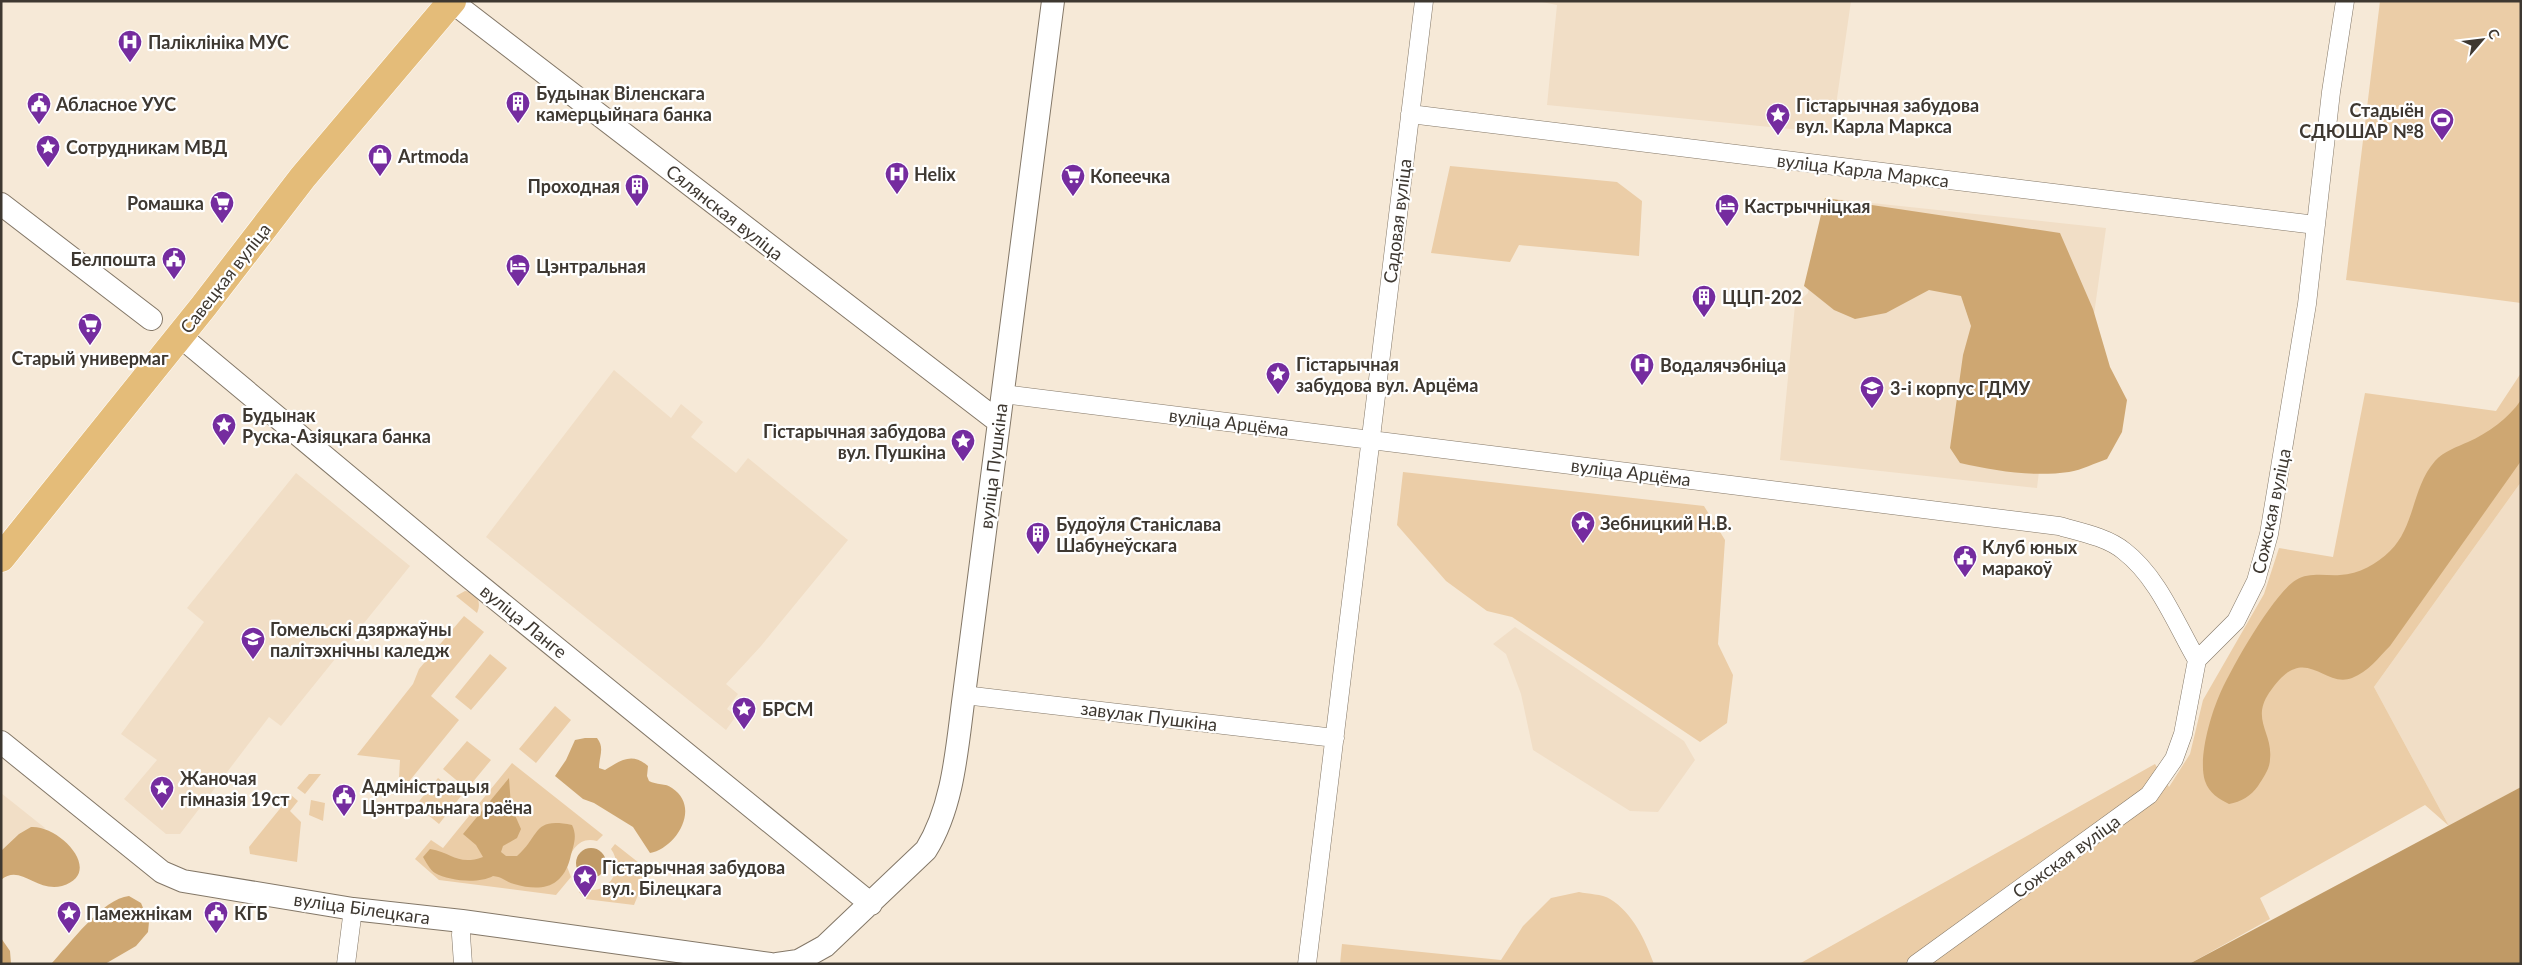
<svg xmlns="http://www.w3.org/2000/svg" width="2522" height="965" font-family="Lato,sans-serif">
<rect width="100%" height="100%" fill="#f6e9d7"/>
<path fill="#f1dec6" d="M1537,1H1851L1832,133L1547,105L1557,5Z
M1825,198L2106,228L2088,358L2053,356L2037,488L1780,460L1795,305L1808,293Z
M614,370L671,418L681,404L703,422L691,437L736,473L748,458L848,540L761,646L726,684L738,694L727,709L736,716L726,730L486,537Z
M296,473L410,566L281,726L269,717L180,834H166L124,799L157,760L121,734L204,622L187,608Z
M2521,482V787L2449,826L2374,687Z
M1515,627L1684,741L1695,760L1658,812L1630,811L1533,750L1521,694L1506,654L1493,644Z
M1,793L45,828L1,877Z"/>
<path fill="#ebcda7" d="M2380,1H2521V303L2346,280Z
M1450,166L1617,182L1642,201L1639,256L1519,245L1510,262L1431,253Z
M2521,373V482L2374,687L2449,826L2425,805L2260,898L2270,919L2189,964H1799L2155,764L2169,787L2190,754L2203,700L2264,594L2279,548L2333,557L2365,393L2496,411Z
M1403,472L1704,506L1725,540L1718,644L1733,675L1727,723L1700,742L1512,617L1487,611L1446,581L1397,525Z
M465,591C477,592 482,602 477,613L456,596Z
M464,616L484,632L431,696L459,720L398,795L400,760L357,755L413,684L419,669Z
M490,654L507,668L471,710L455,697Z
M555,706L571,720L536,763L519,749Z
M467,741L491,760L467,789L443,769Z
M512,763L603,835L597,841C579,836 572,850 566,864L571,877L556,895L439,880L415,859L431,840L443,848Z
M309,774H321L305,794L297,788Z
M438,778L461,796L439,824L416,805Z
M291,795L298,801L290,811L301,822L297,862L250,854L249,847Z
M311,800L325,803L323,821L309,815Z
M615,844L648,870L634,905L585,899L579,892L582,888C606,898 626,870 611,849Z
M1579,892C1588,894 1602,894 1610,899C1633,913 1645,940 1654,964H1340L1342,944L1501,960L1523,926L1551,898Z"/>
<path fill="#cea772" d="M1825,198L2060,233L2093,309L2110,367L2127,400L2122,432L2107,459C2095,463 2082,470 2069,472C2033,477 1995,471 1960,463L1950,448L1963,355L1971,326L1961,296L1929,290L1886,313L1855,319L1834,310L1804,286Z
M2521,400V461L2390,646C2379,657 2368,672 2352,678C2322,689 2305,639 2269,693C2251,720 2273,733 2270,759C2270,769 2263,778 2258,786C2251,796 2241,802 2229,804C2219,799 2209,793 2205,781C2198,759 2210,717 2219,696C2230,670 2273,594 2296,580C2309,572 2326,576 2340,575C2359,574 2377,564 2390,551C2415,527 2412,487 2435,461C2444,451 2457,447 2468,442C2488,433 2508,419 2521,400Z
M585,738H597C605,748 599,756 599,768L605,770C621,760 632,752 648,766L647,776L649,781C656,785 666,783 672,788C702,808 675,849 650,853L633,827L594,803L583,799L555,776L566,760L575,740Z
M509,778L511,806L521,829L517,838L503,846L501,852L506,856H517C541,835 532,817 572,825C578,837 573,846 570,859C562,888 541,892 514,884C506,882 503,877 493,876C479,884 449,881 435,873C430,870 426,862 423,857L430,849C453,853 458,866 483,857L476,845L463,834Z
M31,827C60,825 105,873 62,886C37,893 20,863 1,880V851L19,834Z
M129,896L141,903L149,922L148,932L136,946L105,964H51C69,945 103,898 129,896Z
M1,938L10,951L11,964H1Z"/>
<path fill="#c09a66" d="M2521,787V964H2189Z
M576 863a15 15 0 1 1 30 0a15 15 0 1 1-30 0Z"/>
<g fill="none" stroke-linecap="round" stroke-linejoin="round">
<defs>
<path id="minor" d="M1410,114L2316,225
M1003,394L2059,526C2080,532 2107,537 2124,551C2158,577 2176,624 2197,660
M964,695L1335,738
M462,921L461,935L463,964
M346,964L353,909
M1307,964L1424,1
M1916,964L2149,795L2174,759L2183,734L2197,660L2236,621L2256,581L2269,534L2307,304L2331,92L2345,1"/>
<path id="tertiary" d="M451,1L999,422
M1,204L151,319
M180,336L458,568L871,904
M1,742L162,872L183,881L353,909L462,921L770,964
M777,964L798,961L825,946L926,850C954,805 957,746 964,695L1053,1"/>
<path id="primary" d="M1,558L203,307L303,177L452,1"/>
</defs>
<use href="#minor" stroke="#837767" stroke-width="19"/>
<use href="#tertiary" stroke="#837767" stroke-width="24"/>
<use href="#primary" stroke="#fff" stroke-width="29"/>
<use href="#minor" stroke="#fff" stroke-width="18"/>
<use href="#tertiary" stroke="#fff" stroke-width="22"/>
<use href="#primary" stroke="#e4bc79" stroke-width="28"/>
</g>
<defs>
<symbol id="hospital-pin" viewBox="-11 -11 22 30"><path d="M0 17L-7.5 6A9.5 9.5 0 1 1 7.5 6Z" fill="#752c9f" stroke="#fff"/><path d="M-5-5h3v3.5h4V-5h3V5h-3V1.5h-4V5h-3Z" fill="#fff"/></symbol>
<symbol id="building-pin" viewBox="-11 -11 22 30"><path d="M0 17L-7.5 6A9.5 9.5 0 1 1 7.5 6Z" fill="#752c9f" stroke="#fff"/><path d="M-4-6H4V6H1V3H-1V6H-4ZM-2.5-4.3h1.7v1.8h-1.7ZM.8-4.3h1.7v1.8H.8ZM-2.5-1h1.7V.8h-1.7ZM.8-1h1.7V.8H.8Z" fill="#fff"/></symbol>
<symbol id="civic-pin" viewBox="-11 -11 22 30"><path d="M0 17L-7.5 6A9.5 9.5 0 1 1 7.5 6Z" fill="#752c9f" stroke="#fff"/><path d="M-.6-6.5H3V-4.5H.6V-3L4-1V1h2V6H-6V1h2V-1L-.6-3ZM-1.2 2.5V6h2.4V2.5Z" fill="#fff"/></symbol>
<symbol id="sight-pin" viewBox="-11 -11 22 30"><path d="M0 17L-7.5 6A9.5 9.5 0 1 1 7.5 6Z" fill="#752c9f" stroke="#fff"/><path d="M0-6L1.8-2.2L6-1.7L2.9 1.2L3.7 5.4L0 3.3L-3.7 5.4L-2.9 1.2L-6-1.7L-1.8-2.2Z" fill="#fff"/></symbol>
<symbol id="stadium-pin" viewBox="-11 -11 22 30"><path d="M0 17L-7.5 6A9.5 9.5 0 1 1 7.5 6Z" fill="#752c9f" stroke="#fff"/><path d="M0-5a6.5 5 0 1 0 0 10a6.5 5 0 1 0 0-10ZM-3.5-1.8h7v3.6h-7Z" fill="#fff"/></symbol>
<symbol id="shop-pin" viewBox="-11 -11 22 30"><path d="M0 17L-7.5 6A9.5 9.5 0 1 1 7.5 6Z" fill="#752c9f" stroke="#fff"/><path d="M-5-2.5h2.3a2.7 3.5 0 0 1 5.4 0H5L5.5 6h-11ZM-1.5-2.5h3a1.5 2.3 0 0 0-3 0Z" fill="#fff"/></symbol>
<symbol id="supermarket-pin" viewBox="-11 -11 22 30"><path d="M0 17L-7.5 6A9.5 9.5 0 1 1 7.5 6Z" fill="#752c9f" stroke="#fff"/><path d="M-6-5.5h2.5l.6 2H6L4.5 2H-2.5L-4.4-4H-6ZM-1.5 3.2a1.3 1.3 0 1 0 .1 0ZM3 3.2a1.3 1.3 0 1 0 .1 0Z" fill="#fff"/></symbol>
<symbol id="hotel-pin" viewBox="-11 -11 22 30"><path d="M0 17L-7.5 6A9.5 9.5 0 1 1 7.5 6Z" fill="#752c9f" stroke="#fff"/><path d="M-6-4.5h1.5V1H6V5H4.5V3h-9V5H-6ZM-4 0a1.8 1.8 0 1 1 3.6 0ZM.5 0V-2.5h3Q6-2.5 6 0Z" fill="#fff"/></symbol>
<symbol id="university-pin" viewBox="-11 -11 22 30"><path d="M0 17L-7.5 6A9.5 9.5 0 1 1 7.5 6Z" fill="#752c9f" stroke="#fff"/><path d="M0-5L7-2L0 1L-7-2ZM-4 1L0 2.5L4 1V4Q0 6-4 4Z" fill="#fff"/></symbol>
</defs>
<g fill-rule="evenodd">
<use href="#hospital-pin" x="116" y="28" width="28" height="38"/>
<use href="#building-pin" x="504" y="89" width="28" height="38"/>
<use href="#civic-pin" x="25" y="90" width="28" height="38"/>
<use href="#sight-pin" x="1764" y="101" width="28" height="38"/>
<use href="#stadium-pin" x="2428" y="106" width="28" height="38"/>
<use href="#sight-pin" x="34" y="133" width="28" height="38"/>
<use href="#shop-pin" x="366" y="142" width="28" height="38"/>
<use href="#hospital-pin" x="883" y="160" width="28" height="38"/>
<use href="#supermarket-pin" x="1059" y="162" width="28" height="38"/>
<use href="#building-pin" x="623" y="172" width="28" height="38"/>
<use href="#supermarket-pin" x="208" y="189" width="28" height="38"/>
<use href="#hotel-pin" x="1713" y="192" width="28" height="38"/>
<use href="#civic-pin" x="160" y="245" width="28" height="38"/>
<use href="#hotel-pin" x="504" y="252" width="28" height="38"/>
<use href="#building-pin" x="1690" y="283" width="28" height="38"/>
<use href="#supermarket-pin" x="76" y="311" width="28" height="38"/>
<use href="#hospital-pin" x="1628" y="351" width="28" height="38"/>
<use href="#sight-pin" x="1264" y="360" width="28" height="38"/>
<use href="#university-pin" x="1858" y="374" width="28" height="38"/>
<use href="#sight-pin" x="210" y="411" width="28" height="38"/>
<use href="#sight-pin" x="949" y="427" width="28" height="38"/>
<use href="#sight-pin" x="1569" y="509" width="28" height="38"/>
<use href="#building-pin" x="1024" y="520" width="28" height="38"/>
<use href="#civic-pin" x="1951" y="543" width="28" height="38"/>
<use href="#university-pin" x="239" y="625" width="28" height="38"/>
<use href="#sight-pin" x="730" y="695" width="28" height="38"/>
<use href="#sight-pin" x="148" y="774" width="28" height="38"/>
<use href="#civic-pin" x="330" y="782" width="28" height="38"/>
<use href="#sight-pin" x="571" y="863" width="28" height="38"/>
<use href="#sight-pin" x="55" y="899" width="28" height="38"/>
<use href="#civic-pin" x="202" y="899" width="28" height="38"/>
</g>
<g text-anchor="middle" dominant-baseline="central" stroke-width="4.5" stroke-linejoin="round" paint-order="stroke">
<g font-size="18" font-weight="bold" fill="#3e3831" stroke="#fff" text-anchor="start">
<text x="148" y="42">Паліклініка МУС</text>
<text x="536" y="93">Будынак Віленскага<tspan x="536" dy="21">камерцыйнага банка</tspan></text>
<text x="56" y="104">Абласное УУС</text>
<text x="1796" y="105">Гістарычная забудова<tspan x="1796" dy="21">вул. Карла Маркса</tspan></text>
<text x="2424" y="110" text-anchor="end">Стадыён<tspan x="2424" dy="21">СДЮШАР №8</tspan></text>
<text x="66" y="147">Сотрудникам МВД</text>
<text x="398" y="156">Artmoda</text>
<text x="914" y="174">Helix</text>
<text x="1090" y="176">Копеечка</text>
<text x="620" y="186" text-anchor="end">Проходная</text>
<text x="204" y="203" text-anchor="end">Ромашка</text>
<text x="1744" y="206">Кастрычніцкая</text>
<text x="156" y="259" text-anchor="end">Белпошта</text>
<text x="536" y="266">Цэнтральная</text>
<text x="1722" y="297">ЦЦП-202</text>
<text x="90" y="358" text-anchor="middle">Старый универмаг</text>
<text x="1296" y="364">Гістарычная<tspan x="1296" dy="21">забудова вул. Арцёма</tspan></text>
<text x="1660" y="365">Водалячэбніца</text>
<text x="1890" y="388">3-і корпус ГДМУ</text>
<text x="242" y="415">Будынак<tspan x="242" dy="21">Руска-Азіяцкага банка</tspan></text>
<text x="946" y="431" text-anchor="end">Гістарычная забудова<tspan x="946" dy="21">вул. Пушкіна</tspan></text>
<text x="1600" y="523">Зебницкий Н.В.</text>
<text x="1056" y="524">Будоўля Станіслава<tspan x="1056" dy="21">Шабунеўскага</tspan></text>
<text x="1982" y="547">Клуб юных<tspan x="1982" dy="21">маракоў</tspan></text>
<text x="270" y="629">Гомельскі дзяржаўны<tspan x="270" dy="21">палітэхнічны каледж</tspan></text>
<text x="762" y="709">БРСМ</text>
<text x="180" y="778">Жаночая<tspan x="180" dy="21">гімназія 19ст</tspan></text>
<text x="362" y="786">Адміністрацыя<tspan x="362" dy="21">Цэнтральнага раёна</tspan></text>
<text x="602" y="867">Гістарычная забудова<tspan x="602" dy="21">вул. Білецкага</tspan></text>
<text x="86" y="913">Памежнікам</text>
<text x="234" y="913">КГБ</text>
</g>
<g font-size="18" fill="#3e3831" stroke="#fff">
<text transform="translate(1863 170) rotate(7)">вуліца Карла Маркса</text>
<text transform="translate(725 212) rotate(38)">Сялянская вуліца</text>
<text transform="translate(1397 221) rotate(-83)">Садовая вуліца</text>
<text transform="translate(225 278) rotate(-52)">Савецкая вуліца</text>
<text transform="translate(1229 422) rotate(7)">вуліца Арцёма</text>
<text transform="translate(993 466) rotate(-83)">вуліца Пушкіна</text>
<text transform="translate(1631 472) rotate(7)">вуліца Арцёма</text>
<text transform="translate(2271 511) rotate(-78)">Сожская вуліца</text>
<text transform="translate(524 621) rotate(39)">вуліца Ланге</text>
<text transform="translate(1149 716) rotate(7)">завулак Пушкіна</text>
<text transform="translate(2066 856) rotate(-36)">Сожская вуліца</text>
<text transform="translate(362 908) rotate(8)">вуліца Білецкага</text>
</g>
</g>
<rect width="2522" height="965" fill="none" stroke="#3e3831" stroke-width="5"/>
<g transform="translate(2482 40) rotate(62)" stroke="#ffffff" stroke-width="4" paint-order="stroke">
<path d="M0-4L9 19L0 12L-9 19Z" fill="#3e3831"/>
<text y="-8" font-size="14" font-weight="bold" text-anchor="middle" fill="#3e3831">С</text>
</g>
</svg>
